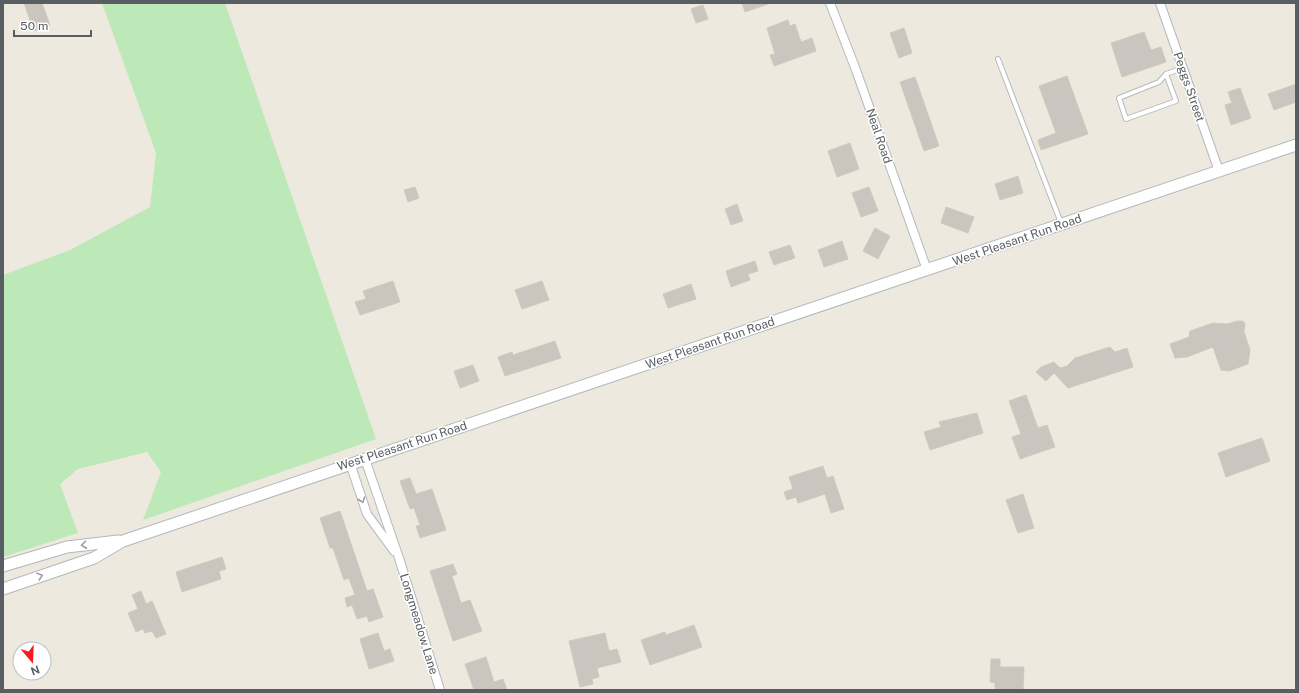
<svg xmlns="http://www.w3.org/2000/svg" width="1299" height="693" font-family="'Public Sans',sans-serif">
<rect width="100%" height="100%" fill="#ede9df"/>
<path fill="#bde8b8" d="M102,3H225L376,439L143,520L161,472L147,452L78,469L60,484L78,533L3,557V275L70,250L150,207L156,153Z"/>
<path fill="#cac5be" stroke="#d2c9bd" d="M24,3H42L50,25L34,31Z
M742,3H768V4L745,12Z
M703,5L708,19L696,23L691,9Z
M788,20L790,26L795,24L801,42L812,38L816,51L774,66L770,55L775,54L767,28Z
M904,28L912,53L899,58L890,33Z
M1144,32L1151,50L1161,47L1166,62L1122,77L1111,43Z
M1067,76L1088,134L1041,150L1038,140L1056,133L1039,86Z
M915,77L939,146L924,151L900,82Z
M1296,84V102L1274,110L1268,94Z
M1240,88L1251,118L1231,125L1225,105L1232,103L1228,92Z
M850,143L859,169L837,177L828,151Z
M1018,176L1023,193L1000,200L995,184Z
M415,187L419,198L408,202L404,190Z
M869,187L878,211L861,217L852,193Z
M737,204L743,221L731,225L725,209Z
M946,207L974,217L968,233L941,223Z
M875,228L890,236L878,259L863,251Z
M842,241L848,259L824,267L818,250Z
M790,245L795,258L774,265L769,252Z
M755,261L758,271L748,274L750,280L731,287L726,271Z
M393,281L400,302L360,315L355,302L366,299L363,291Z
M542,281L549,300L522,309L515,290Z
M691,284L696,299L668,308L663,294Z
M1238,321H1243L1245,324L1244,332L1250,350L1248,364L1229,371L1221,370L1213,347L1187,357L1175,358L1170,344L1189,337L1190,331L1213,323L1227,324Z
M555,341L561,358L505,376L498,357L512,352L513,355Z
M1110,347L1115,352L1127,348L1133,367L1068,388L1054,373L1046,381L1036,372L1041,367L1054,362L1060,368L1067,366L1075,358Z
M473,365L479,381L460,388L454,371Z
M1026,395L1038,428L1047,425L1055,447L1020,459L1012,437L1021,434L1009,401Z
M977,413L983,433L930,450L924,432L941,427L939,422Z
M1262,438L1270,461L1226,477L1218,453Z
M823,466L827,478L833,476L844,509L831,513L825,494L798,503L796,497L787,500L784,492L793,489L789,477Z
M410,478L416,494L432,489L446,530L420,538L416,526L420,525L414,508L410,509L400,481Z
M1023,494L1034,528L1018,533L1006,500Z
M340,511L367,591L373,589L383,617L369,622L367,616L357,619L352,605L347,607L345,598L355,595L349,578L344,580L333,548H330L320,518Z
M222,557L226,569L219,571L221,579L182,592L176,572Z
M453,564L457,574L452,576L461,603L470,600L482,631L453,641L430,571Z
M141,591L146,604L152,601L166,634L156,638L152,631L145,633L143,629L136,632L128,613L138,609L132,595Z
M694,625L702,647L650,665L641,640L665,632L666,635Z
M378,633L384,651L390,649L394,661L369,669L360,639Z
M605,633L609,651L617,649L621,662L597,668L599,677L592,679L593,684L580,687L569,641Z
M486,657L494,682L503,679L507,690H474L465,664Z
M991,659H1000V667H1024L1023,690H995V683L990,682Z"/>
<g fill="none" stroke-linecap="round" stroke-linejoin="round">
<defs>
<path id="lane" d="M998,59L1061,223
M1166,74L1176,101L1126,119L1119,98L1159,82L1166,74L1183,68"/>
<path id="street" d="M830,3L856,70L927,270
M1160,3L1219,171
M365,459L399,558L440,690
M350,463L367,514L394,551"/>
<path id="secondary" d="M3,566L67,547L118,541
M3,589L94,558L123,541L1296,145"/>
</defs>
<use href="#lane" stroke="#b5b9be" stroke-width="6"/>
<use href="#street" stroke="#b5b9be" stroke-width="10"/>
<use href="#secondary" stroke="#b3b8be" stroke-width="13"/>
<use href="#lane" stroke="#fff" stroke-width="4"/>
<use href="#street" stroke="#fff" stroke-width="8"/>
<use href="#secondary" stroke="#fff" stroke-width="11"/>
</g>
<defs><path id="oneway-chevron" d="M-2-3.5L2.5 0L-2 3.5" fill="none" stroke-width="1.6" stroke-linecap="round" stroke-linejoin="round"/></defs>
<g stroke="#9b9ea1">
<use href="#oneway-chevron" transform="translate(362 500) rotate(71)"/>
<use href="#oneway-chevron" transform="translate(84 545) rotate(173)"/>
<use href="#oneway-chevron" transform="translate(40 576) rotate(-19)"/>
</g>
<g text-anchor="middle" dominant-baseline="central" stroke-width="3" stroke-linejoin="round" paint-order="stroke">
<g font-size="12" fill="#585e62" stroke="#fff">
<text transform="translate(1189 87) rotate(71)">Peggs Street</text>
<text transform="translate(879 136) rotate(71)">Neal Road</text>
<text transform="translate(1017 240) rotate(-19)">West Pleasant Run Road</text>
<text transform="translate(710 343) rotate(-19)">West Pleasant Run Road</text>
<text transform="translate(402 446) rotate(-18)">West Pleasant Run Road</text>
<text transform="translate(419 624) rotate(73)">Longmeadow Lane</text>
</g>
</g>
<rect width="1299" height="693" fill="none" stroke="#585e62" stroke-width="8"/>
<g transform="translate(32 661) rotate(161)"><circle r="19" fill="#ffffff" stroke="#bcbfc0"/>
<path d="M0-3L7 15L0 10L-7 15Z" fill="#fa191e"/>
<text y="-6" font-size="11" font-weight="bold" text-anchor="middle" fill="#585e62">N</text>
</g>
<path d="M14 30v6h77v-6" fill="none" stroke="#585e62" stroke-width="2"/>
<text x="20" y="30" font-size="12" fill="#585e62" stroke="#ffffff" stroke-width="3" paint-order="stroke">50 m</text>
</svg>
